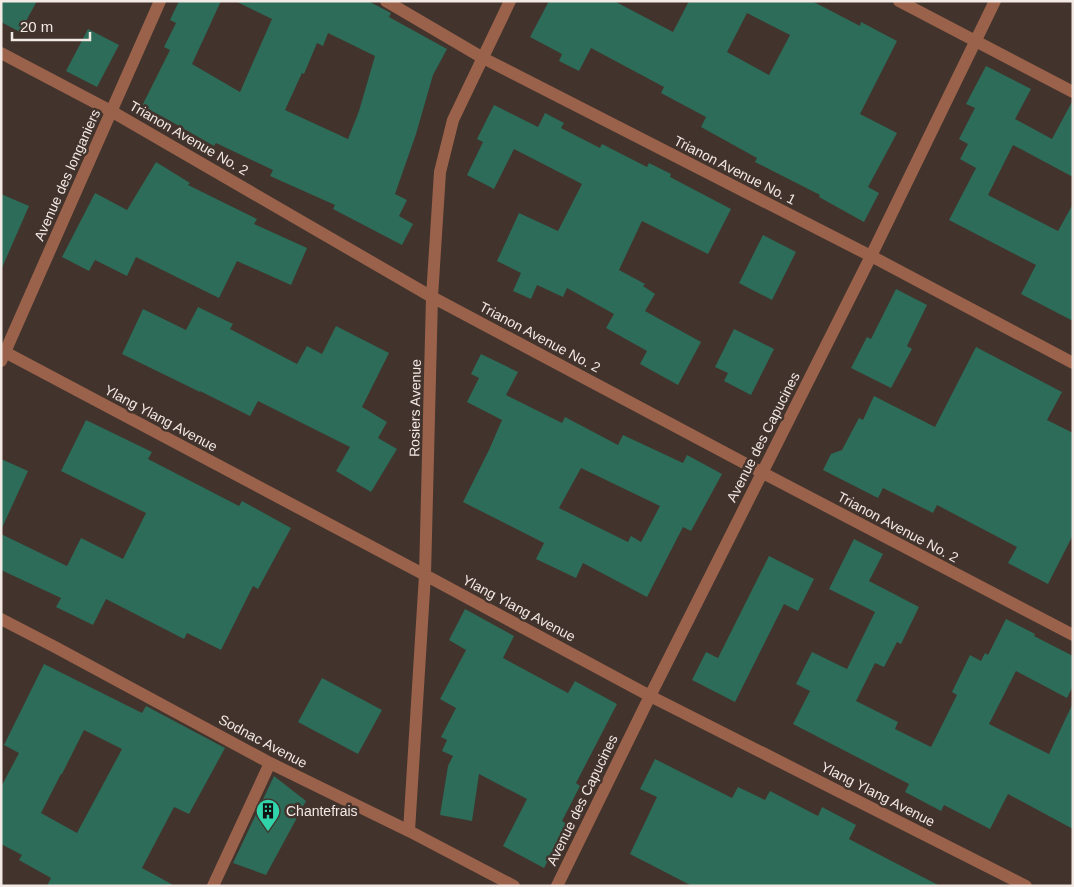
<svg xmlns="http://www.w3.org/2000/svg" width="1074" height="887" font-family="Helvetica,sans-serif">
<rect width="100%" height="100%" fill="#42332d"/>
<path fill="#2c6c58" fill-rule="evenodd" d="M1,1H37L20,32L1,22Z
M179,1H221L192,64L240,92L272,19L235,1H368L391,13L389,17L447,49L433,75L416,134L395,194L407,200L399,216L413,224L402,245L333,209L335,205L270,176L273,170L216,143L214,146L165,118L142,106L170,50L164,47L176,23L170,20ZM328,33L375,56L359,111L348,139L285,110L302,73L304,74L317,43L323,46Z
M549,1H614L673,32L689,1H812L860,26L861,22L897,41L860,114L897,133L868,187L879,193L864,222L819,197L820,195L755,162L757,158L701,127L706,117L661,93L664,87L591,48L579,71L559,61L562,54L530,37ZM747,13L790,35L769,75L727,52Z
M88,29L119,45L97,87L66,71Z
M986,66L1031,89L1015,119L1052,139L1073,100V177L1013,145L988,195L1058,231L1073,204V321L1021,294L1036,265L949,220L976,168L960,159L968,144L959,139L975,108L966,104Z
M494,105L538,127L545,113L564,123L561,128L600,148L602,144L647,167L649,163L671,174L670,177L731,209L708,254L642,221L619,270L645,284L643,286L655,294L645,311L701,342L678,385L640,364L647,351L606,328L614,314L567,288L563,297L537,285L531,299L513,291L521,273L497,261L519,213L558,231L582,184L514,149L494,189L467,175L483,142L477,139Z
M156,162L190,183L188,185L257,219L254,224L307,248L291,285L237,261L219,298L136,257L127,276L95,260L89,271L62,257L95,193L127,210Z
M1,194L29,206L1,270Z
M763,235L796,252L772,300L739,283Z
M896,289L927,305L907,346L912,349L891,388L851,368L867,337L871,339Z
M198,307L233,324L230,329L297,364L307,346L322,354L336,326L389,353L362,407L387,422L378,438L397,449L371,492L336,471L350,447L258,401L250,416L200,391V392L122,354L143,309L186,330Z
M734,329L774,349L751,395L724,381L728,373L715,367Z
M976,347L1062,392L1047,420L1073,433V535L1048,584L1008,563L1017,547L937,505L933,513L883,488L878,498L823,470L831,454L842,450L859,418L863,420L874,396L935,427Z
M481,354L518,372L506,395L562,423L565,417L618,445L623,435L683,463L687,455L722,474L691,531L683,527L647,597L583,563L576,578L536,559L544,543L463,502L489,450L502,420L467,402L479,378L471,374ZM581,468L660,506L641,542L631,536L628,542L559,508Z
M86,420L152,452L148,459L239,506L242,501L291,528L258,589L253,586L221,650L187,633L184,639L106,599L93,625L56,607L61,598L1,570V534L67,566L81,538L123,559L146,513L61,471Z
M1,459L28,471L1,530Z
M854,539L883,554L869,581L919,607L901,644L897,642L884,667L875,663L856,701L898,722L895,729L931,747L957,695L952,692L970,655L981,661L985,653L988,655L1006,619L1035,634L1034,636L1073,656V686L1067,698L1016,671L989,724L1049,754L1073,703V829L1008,794L990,829L944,805L941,811L905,792L909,784L793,724L810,691L796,684L812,652L847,669L875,612L829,589Z
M769,556L814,579L798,611L784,604L735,702L692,680L706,652L718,658Z
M465,609L514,636L503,658L568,693L575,681L617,704L576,783L580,786L562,821L567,824L544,868L503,846L527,799L479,774L472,821L440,815L448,766L453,756L442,751L447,740L441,737L456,708L440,699L466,650L449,640Z
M44,664L142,713L146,706L225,748L189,814L174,807L142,868L175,886H47L51,878L19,860L22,855L1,844V787L19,753L4,745ZM84,730L122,749L77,833L41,813L61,774H62Z
M322,678L382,710L358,754L298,722Z
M655,759L732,798L738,787L765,800L770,791L818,816L822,807L856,825L849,839L940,886H692L630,854L657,797L640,789Z
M274,776L306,801L266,875L233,863Z"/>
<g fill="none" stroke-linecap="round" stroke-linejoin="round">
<path stroke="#9a624a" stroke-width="12" d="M386,1L483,58L871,256L1073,363
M899,1L1073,92
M1,53L111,111L432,297L763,473L1073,635
M1,350L425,575L650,696L1026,886
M1,361L160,1
M1,619L55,647L270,763L409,831L514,886
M409,831L425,575L432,297L440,172L453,120L510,1
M213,886L270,763
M557,886L650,696L871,256L995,1"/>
</g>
<defs>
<symbol id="building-pin" viewBox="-11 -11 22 30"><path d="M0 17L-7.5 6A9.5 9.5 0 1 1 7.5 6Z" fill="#30d4aa" stroke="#42332d"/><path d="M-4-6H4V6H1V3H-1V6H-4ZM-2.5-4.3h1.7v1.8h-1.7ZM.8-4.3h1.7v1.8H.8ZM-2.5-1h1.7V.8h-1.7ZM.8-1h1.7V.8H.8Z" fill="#111"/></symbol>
</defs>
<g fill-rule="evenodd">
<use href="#building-pin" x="254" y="797" width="28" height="38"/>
</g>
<g text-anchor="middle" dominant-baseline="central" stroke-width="5" stroke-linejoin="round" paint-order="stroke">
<g font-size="14" fill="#f3e9e5" stroke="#42332d">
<text transform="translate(189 138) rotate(30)">Trianon Avenue No. 2</text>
<text transform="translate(735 170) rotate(27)">Trianon Avenue No. 1</text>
<text transform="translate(67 175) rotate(-66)">Avenue des longaniers</text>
<text transform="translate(540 337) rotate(28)">Trianon Avenue No. 2</text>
<text transform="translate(415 408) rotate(-89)">Rosiers Avenue</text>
<text transform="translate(161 418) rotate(28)">Ylang Ylang Avenue</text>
<text transform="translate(763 437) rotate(-63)">Avenue des Capucines</text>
<text transform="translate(898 527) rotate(28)">Trianon Avenue No. 2</text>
<text transform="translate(519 608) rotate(28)">Ylang Ylang Avenue</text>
<text transform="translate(263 741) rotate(28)">Sodnac Avenue</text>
<text transform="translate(878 794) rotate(27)">Ylang Ylang Avenue</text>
<text transform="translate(582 800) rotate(-64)">Avenue des Capucines</text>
</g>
<g font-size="14" fill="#f3e9e5" stroke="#42332d" text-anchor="start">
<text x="286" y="811">Chantefrais</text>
</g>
</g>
<rect width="1074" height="887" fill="none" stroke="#f3e9e5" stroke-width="5"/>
<path d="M12 32v8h78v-8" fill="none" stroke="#f3e9e5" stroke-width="2.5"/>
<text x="20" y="32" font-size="15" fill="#f3e9e5" stroke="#42332d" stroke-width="4" paint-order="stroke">20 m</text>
</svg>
